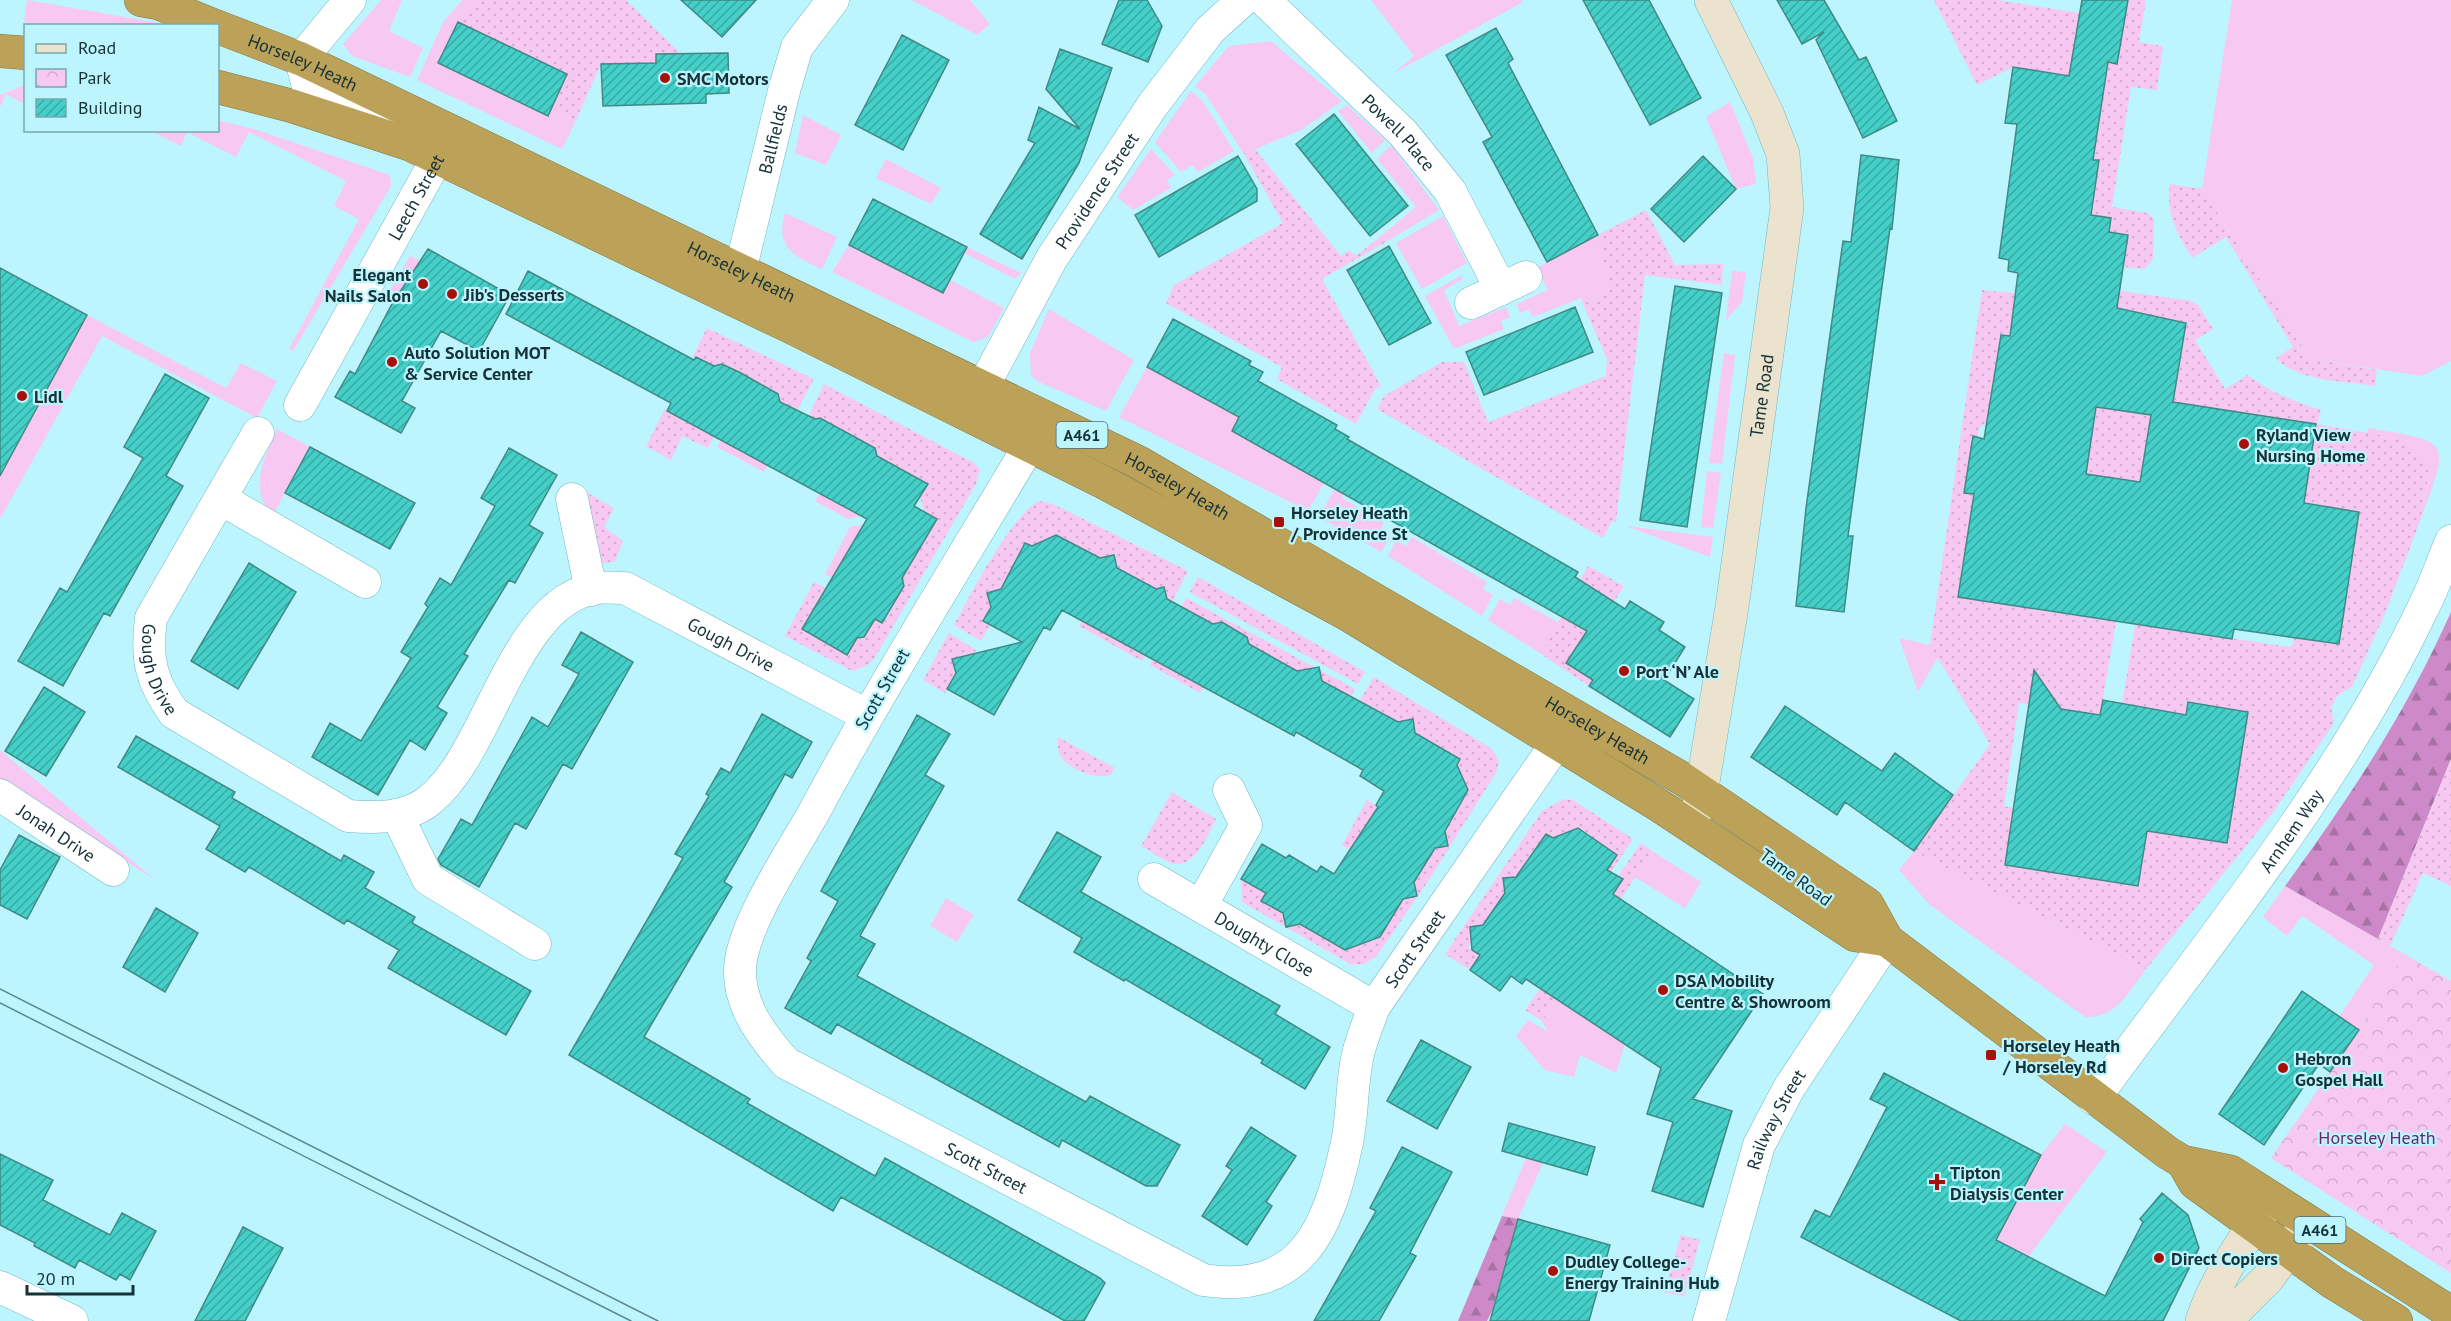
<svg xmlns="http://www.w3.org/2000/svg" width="2451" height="1321" font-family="'PT Sans',sans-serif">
<defs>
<pattern id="forest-firs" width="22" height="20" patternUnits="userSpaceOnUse" patternTransform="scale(1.5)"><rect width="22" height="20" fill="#ce89c8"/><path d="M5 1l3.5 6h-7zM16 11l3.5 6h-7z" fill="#a671a3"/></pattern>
<pattern id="park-crowns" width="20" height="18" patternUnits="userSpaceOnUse" patternTransform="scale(1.5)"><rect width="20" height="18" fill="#f7c8f2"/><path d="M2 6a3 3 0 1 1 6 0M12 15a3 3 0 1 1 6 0" fill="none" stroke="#d3acd0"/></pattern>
<pattern id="garden-dots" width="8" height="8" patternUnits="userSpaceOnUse" patternTransform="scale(1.5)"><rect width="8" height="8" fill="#f7c8f2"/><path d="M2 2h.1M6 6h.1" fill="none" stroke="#d3acd0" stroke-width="1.8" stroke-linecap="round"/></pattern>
<pattern id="building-hatch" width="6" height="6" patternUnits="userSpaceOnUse" patternTransform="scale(1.5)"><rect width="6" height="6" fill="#44d0c8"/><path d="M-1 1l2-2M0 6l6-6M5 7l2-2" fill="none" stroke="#38a9a3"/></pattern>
</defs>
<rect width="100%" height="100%" fill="#bdf5ff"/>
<path fill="#f7c8f2" d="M27,0L154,22L165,25H40L24,22Z
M381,0H402L389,31L423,48L410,77L352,56L343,44Z
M462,0H476L458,22L438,63L547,116L551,108L575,122L562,149L417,80L444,21Z
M912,0H970L990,24L977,35Z
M1371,0H1522L1523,2L1392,74L1414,56Z
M2232,0H2451V361L2422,376L2310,359L2202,189Z
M1271,41L1342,101L1301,130L1244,154L1206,95L1195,86L1229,46Z
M25,85V104L6,94L0,107V95Z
M1191,91L1202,100L1234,151L1198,172L1193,165L1181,172L1155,142Z
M1730,102L1753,158L1756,184L1736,189L1706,117Z
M1347,105L1385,140L1372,153L1338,111Z
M803,115L841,135L826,165L795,153Z
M218,120L257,130L390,175L391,186L293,351L289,349L359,219L334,206L346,181L249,132L236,157L187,132L181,146L151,131L218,130Z
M1391,145L1439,210L1386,242L1382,235L1416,207L1377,159Z
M1151,149L1175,175L1167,180L1171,188L1133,210L1117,197Z
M886,159L941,188L931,204L876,178Z
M785,213L837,237L822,269C794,257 775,247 785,213Z
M1443,216L1467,263L1422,289L1396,243Z
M1598,235L1610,291L1583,304L1581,298L1533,317L1529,310L1520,313L1517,304L1548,290L1537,268Z
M849,245L942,293L950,280L1004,308L988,337L973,342L832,272Z
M967,247L1021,273L1015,279L964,253Z
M410,256L420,261L392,304L384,301Z
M1732,271L1746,272L1742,302L1726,320Z
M1462,275L1463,279L1444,290L1459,326L1506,307L1510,317L1501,321L1504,329L1454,349L1425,296Z
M1049,309L1134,360L1106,411L1037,381L1031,375L1030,353Z
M87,315L226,388L241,363L277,381L257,418L102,336L0,519V476Z
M1724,353L1735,355L1722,464L1709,463Z
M1147,367L1239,417L1232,431L1325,481L1308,511L1119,417Z
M2368,428C2451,442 2451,438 2420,521L2429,472L2367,433Z
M277,429L310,447L273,515C247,490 265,457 277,429Z
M721,440L768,465L764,472L717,447Z
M1358,446L1367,451L1342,498L1384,523L1380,531L1390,537L1381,552L1319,517Z
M1707,471L1721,473L1713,528L1701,527Z
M820,493L869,514L848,519L815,501Z
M872,523L857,535L832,578L825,574L850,527Z
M1626,526L1713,537L1710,557Z
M1412,537L1487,582L1483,589L1493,595L1482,616L1388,556L1396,540L1406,546Z
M1514,598L1558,622L1541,654L1488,620L1500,599L1510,605Z
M1899,638L1930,645L1938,657L1918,692Z
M0,750L154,879L0,782Z
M1652,851L1701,882L1685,908L1635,877Z
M1914,851L2146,969C2129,992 2116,1018 2085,1017L1930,905L1899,870Z
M2285,886L2404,954L2359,1030L2339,1017L2374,965L2302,916L2287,936L2263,917Z
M946,898L974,915L957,942L930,926Z
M1621,899L1627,903L1562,1002L1625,1044L1616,1073L1580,1055L1574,1077L1545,1070L1516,1036L1528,1020L1548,1032L1542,1021Z
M2065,1124L2107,1152L2029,1256L1997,1321H1961L1955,1318L2041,1155Z
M1526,1158L1543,1163L1518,1219L1502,1216Z"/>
<path fill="url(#forest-firs)" d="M2451,612V759L2378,939L2285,886C2349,799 2407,711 2451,612Z
M1502,1216L1518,1219L1492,1311L1487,1321H1458Z"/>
<path fill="url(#park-crowns)" d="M2404,954L2451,981V1273L2271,1158L2359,1030Z"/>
<path fill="url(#garden-dots)" d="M476,0H626L681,54H656V63L601,64L575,122L551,108L567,74L458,22Z
M1934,0H1997L2100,16L2102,41L2075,37L2069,76L2013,67L1977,85Z
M2128,0H2146L2139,42L2163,46L2157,90L2131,87L2112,207L2148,213L2154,219L2153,259L2145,269L2123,267L2128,235L2109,232L2111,218L2077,212L2094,193L2099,161L2085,158L2097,136L2105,82L2091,59L2117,63Z
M1255,149L1341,256L1349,250L1356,256L1382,235L1386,242L1322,279L1381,386L1375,389L1356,424L1277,379L1282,367L1166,303L1174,285L1283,223L1244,154Z
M2170,184L2202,189L2310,359L2377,370L2375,386C2344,381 2298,382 2276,358L2293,347L2226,237L2192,258C2177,233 2165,213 2170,184Z
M1646,210L1675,265L1723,264L1722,285L1645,275L1616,522L1612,521L1603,538L1377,409L1384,396L1442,362H1464L1488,422L1606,376L1607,359L1583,304L1610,291L1598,235Z
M2092,287L2192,301L2198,305L2213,329L2195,340L2225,389L2248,375C2271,393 2294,401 2321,410L2317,424L2402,439L2429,472L2420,521L2386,611L2352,687L2338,695L2331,707L2334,723L2272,814L2146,969L1914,851L1990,744L1930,645L1982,290L2023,294L2164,338L2140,482L2086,474L2096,407L2132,356L2001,335L1992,390L2037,398L1987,422L1979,428L1978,437H1973L1964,492L1974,494L1958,597L2090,618L2094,597L2137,502L2100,715L2052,707L2037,688L2030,695L2028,704L2019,703L2004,806L2013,808L2005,865L2138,886L2147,829L2227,843L2247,712L2189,702L2184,727L2122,703L2149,545L2174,630L2292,647L2294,637L2338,644L2359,513L2300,503L2258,474L2307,482L2316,425L2181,403L2152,526L2187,323L2090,302Z
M707,328L814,379L797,411L780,402L778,394L722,364L714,366L693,356Z
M824,384L974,463L980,469L976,484L874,659L866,666L852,671L785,636L814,582L826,588L802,629L847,655L857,638L864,637L870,616L883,623L891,610L885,606L892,595L900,594L904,586L902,578L934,524L932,516L924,512L920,497L877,456L875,448L850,441L853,436L839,428L830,430L828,422L821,418L812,420L808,417Z
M665,409L715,436L708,448L682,436L671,460L646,446Z
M581,489L614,508L604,527L623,541L615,562L594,564Z
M1040,501L1053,504L1188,571L1169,608L1166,593L1158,589L1150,591L1136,578L1117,568L1115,561L1108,556L1100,558L1056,535L1049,538L1045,546L1022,549L1001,589L993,591L989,599L991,607L984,621L990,625L981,641L954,625C970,596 1012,513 1040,501Z
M1588,566L1624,586L1610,608L1603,605L1567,663L1593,680L1589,686L1541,654Z
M1198,577L1365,672L1358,684L1190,592Z
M1186,598L1355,689L1348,700L1343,697L1345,693L1302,674L1249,644L1247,637L1240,633C1230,634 1191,617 1178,613Z
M1085,615L1146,654L1142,661L1079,626Z
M949,633L976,650L971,658L966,655L957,657L953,665L956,673L945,693L923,680Z
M1153,658L1204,686L1200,693L1150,665Z
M1374,677L1492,749L1499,760L1497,771L1431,877L1376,957L1364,964L1352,965L1242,902L1241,879L1266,893L1261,901L1345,950L1353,947L1357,940L1365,937L1372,941L1380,937L1403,899L1411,897L1415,890L1414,882L1435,848L1442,847L1447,840L1445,831L1468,790L1465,782L1457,779L1455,771L1458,763L1454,756L1415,733L1414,725L1398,722L1357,705Z
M1058,737L1115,768L1110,775C1097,780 1067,769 1060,755C1057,749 1058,743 1058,737Z
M2451,759V886L2423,873L2390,946L2378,939Z
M1172,792L1216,819C1208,835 1194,871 1171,863C1161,859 1151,851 1141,846Z
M1564,799L1573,800L1633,839L1611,872L1608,869L1617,855L1578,828L1569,831L1566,838L1557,840L1551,837L1542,839L1516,877L1509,878L1504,885L1505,893L1483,925L1475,926L1471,933V942L1468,947L1480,955L1470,970L1445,954L1542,811Z
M1367,800L1382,809L1356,853L1342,845Z
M1641,843L1652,851L1542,1021L1525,1010Z
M1681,1235L1700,1240L1684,1297L1664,1292Z"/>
<path fill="url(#building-hatch)" stroke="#408984" stroke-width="1.5" fill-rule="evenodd" d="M681,0H756L722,37Z
M1119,0H1147L1162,26L1148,62L1102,44Z
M1583,0H1649L1701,98L1650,125Z
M1777,0H1824L1859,60L1866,57L1897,121L1863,138L1816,40L1824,32L1802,44Z
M2082,0H2128L2117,64L2108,62L2093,160H2099L2091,215L2111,218L2109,232L2128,235L2117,308L2186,323L2173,402L2316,424L2304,503L2359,512L2339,644L2234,629L2232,639L1958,597L1974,494L1964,493L1973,436L1984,439L2001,335L2010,336L2018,273L2008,271L2009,260L1999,258L2017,124L2005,123L2013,67L2069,76ZM2096,407L2151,415L2140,482L2086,474Z
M458,22L567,74L548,116L438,63Z
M1496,28L1513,59L1508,63L1598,235L1547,262L1483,142L1492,137L1446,55Z
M902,35L949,60L903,150L855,125Z
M1060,49L1112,68L1079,163L1022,259L980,234L1035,143L1028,140L1039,107L1080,129L1046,89Z
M728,53L729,93L706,94V103L603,106L601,64L656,63V54Z
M1334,114L1408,206L1370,236L1296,144Z
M1861,155L1899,160L1892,229L1890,228L1848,536H1853L1844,612L1796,606L1806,508L1843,241L1851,242Z
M1238,156L1257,189V201L1159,257L1135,215Z
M1703,156L1736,189L1684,242L1651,209Z
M873,199L967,247L943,293L849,245Z
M1389,246L1431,323L1389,345L1347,270Z
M428,249L510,295L479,351L441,331L402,401L415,408L401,433L335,397L350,371L355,374L392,304Z
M0,268L87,315L0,476Z
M528,271L694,360L696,357L714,366L722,364L741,373L778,394L780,402L815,419L820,418L875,448L877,456L928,484L914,506L937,519L902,578L904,586L882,623L875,619L864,637L857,638L847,655L802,629L867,519L667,411L671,403L506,314Z
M1675,286L1722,293L1687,527L1640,520Z
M1575,307L1593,352L1484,395L1466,352Z
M1173,319L1251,361L1249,365L1263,372L1258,381L1337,425L1335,429L1349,437L1347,439L1578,572L1575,577L1625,609L1630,601L1664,622L1659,630L1685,647L1664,680L1694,699L1670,737L1589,686L1593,680L1566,663L1587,631L1232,431L1239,417L1147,367Z
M165,374L209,398L166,476L183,486L110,616L104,613L63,686L18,661L60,588L67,592L143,458L124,447Z
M310,447L415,503L390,549L285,493Z
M509,448L557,475L529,525L543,533L515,583L509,580L464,654L468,656L437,707L447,713L425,750L410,740L378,795L312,757L330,723L361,741L411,658L401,652L428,607L425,604L440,578L451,585L495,506L481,498Z
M1056,535L1100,558L1114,555L1117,568L1156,589L1164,587L1167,599L1213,624L1222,622L1247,637L1249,644L1297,671L1319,667L1322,681L1398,722L1413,719L1415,733L1460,759L1457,765L1468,790L1445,831L1448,846L1435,848L1414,882L1417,896L1403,899L1380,937L1345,950L1300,924L1286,927L1283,913L1261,901L1266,893L1241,879L1262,844L1286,858L1289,855L1317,872L1321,866L1334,874L1378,807L1376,805L1384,791L1360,776L1363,770L1296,732L1294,736L1062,610L1050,630L1044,627L994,715L947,689L956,673L952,659L1022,642L983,621L991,607L987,593L1001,589L1025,543L1032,546Z
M249,563L296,592L238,689L191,661Z
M581,632L633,662L572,769L563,764L526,829L515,823L479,887L441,865L438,859L461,819L472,825L532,717L548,727L579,674L562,665Z
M2034,670L2061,709L2100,715L2103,700L2186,715L2188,702L2248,712L2227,843L2147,831L2138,886L2005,865Z
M44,687L85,712L46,776L5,751Z
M1785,706L1882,771L1895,753L1953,795L1914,851L1845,802L1837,815L1751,757Z
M762,714L812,742L792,778L785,774L750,837L724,882L732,887L644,1037L750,1099L747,1103L875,1176L885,1158L1100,1278L1105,1283L1084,1321H1065L841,1197L833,1211L569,1055L683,858L675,854L709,796L706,794L721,768L730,773Z
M917,715L950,734L925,775L944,786L860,936L875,944L857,976L1086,1102L1090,1096L1180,1145L1157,1186H1146L1062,1140L1059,1147L837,1024L831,1034L785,1008L811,961L807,958L838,901L821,891Z
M136,736L235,792L232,798L341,861L344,855L374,872L365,888L415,917L412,923L531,991L506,1035L388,968L399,950L347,920L344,924L249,867L245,872L206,849L220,826L118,767Z
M1578,828L1617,855L1607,870L1623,879L1613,894L1763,994L1693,1099L1732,1111L1703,1207L1652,1191L1673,1122L1647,1114L1661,1068L1526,979L1522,984L1511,976L1500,991L1470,970L1480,955L1472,950L1470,927L1483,925L1505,893L1503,878L1516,877L1546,834L1553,838Z
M1057,832L1101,857L1081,892L1280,1006L1275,1014L1330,1047L1305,1089L1261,1063L1263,1060L1125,979L1124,981L1074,952L1082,938L1018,900Z
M19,835L60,857L27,919L0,905V870Z
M156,908L198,933L165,992L123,967Z
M2302,991L2359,1030L2330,1072L2319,1064L2264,1145L2219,1114Z
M1421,1040L1471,1067L1437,1129L1387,1101Z
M1884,1073L2041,1155L1996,1240L2105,1296L2143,1222L2140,1219L2162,1193L2188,1215L2199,1248L2163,1321H1961L1801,1237L1815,1210L1830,1217L1887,1107L1870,1099Z
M1509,1123L1595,1147L1587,1175L1502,1151Z
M1251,1127L1296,1156L1266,1202L1272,1206L1247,1245L1202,1216L1232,1170L1226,1166Z
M1402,1147L1452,1172L1410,1253L1416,1256L1379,1321H1314L1376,1211L1370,1208Z
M0,1154L53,1180L43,1200L110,1235L122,1213L156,1231L130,1280L120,1274L116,1280L79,1260L75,1268L34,1246L35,1243L0,1225Z
M1518,1219L1610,1245L1589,1321H1490Z
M243,1227L283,1248L245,1321H195Z"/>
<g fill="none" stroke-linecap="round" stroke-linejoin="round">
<defs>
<g id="street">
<path d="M350,0L301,59L309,91L387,123"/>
<path id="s1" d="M1264,0L1403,133L1450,191L1501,289"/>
<path id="s2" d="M734,296L785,87L797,47L833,0"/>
<path d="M1471,303L1526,277"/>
<path id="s3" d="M300,405L450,135"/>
<path id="s4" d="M971,409L1052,258L1152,106L1210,30L1243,0"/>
<path id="s5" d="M1042,424C966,553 885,680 814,812C791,853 753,909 742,954C732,997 760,1034 786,1063L1203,1280C1301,1295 1328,1230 1346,1147C1353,1118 1351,1088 1357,1059C1360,1042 1368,1024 1374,1007L1572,721"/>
<path id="s6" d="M258,433L151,618C146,658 150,680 174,713L348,816C377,818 408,819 431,799C490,751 514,599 597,588C606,587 616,588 625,588L866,715"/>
<path d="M221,499L365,582"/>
<path d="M572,499L591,590"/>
<path id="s7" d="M0,795L113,870"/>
<path d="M397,815L428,879L535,944"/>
<path id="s8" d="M1154,879L1374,1007"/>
<path d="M1201,906L1246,825L1229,790"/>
<path id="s9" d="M2094,1099C2208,943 2340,783 2423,608C2434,587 2442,563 2451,541"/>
<path d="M0,1287L72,1321"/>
<path id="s10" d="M1709,1321L1759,1145L1789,1088L1887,940"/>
</g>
<g id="secondary">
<path id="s11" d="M1692,817L1699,806L1732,607L1787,208L1783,154L1767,113L1711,0"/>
<path d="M2202,1321C2216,1278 2244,1240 2269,1203"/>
<path d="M2225,1321L2268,1278L2305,1227"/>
</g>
<g id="highway">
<path d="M141,0L158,3L215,26"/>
<path id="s12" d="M218,27L301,59L1138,462L1681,778L1867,904L1887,940L2168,1153L2183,1162L2231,1172L2451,1313"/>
<path d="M0,51L26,53"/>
<path d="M218,87L292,106L409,144L793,328L1105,483L1347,614L1660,806L1855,935L1887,940"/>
<path d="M2183,1162L2195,1183L2332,1282L2396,1321"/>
</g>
</defs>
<use href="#street" stroke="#71b8c4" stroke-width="33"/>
<use href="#secondary" stroke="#71b8c4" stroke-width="34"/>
<use href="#highway" stroke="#817a4c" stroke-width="34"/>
<use href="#street" stroke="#fff" stroke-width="32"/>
<use href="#secondary" stroke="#ebe3cd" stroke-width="33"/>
<use href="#highway" stroke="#bca158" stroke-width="33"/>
<path stroke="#5d868d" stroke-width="1.5" d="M0,989L658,1321
M0,1003L631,1321"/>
</g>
<g fill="#a51007" stroke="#bdf5ff" stroke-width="2">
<circle cx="665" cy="78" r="6"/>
<circle cx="423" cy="284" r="6"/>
<circle cx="452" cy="294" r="6"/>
<circle cx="392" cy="362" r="6"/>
<circle cx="22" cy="396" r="6"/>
<circle cx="2244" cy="444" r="6"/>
<rect x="1273" y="516" width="12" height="12" rx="3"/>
<circle cx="1624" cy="671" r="6"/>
<circle cx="1663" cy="990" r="6"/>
<rect x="1985" y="1049" width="12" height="12" rx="3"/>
<circle cx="2283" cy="1068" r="6"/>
<path d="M1934 1173h6v6h6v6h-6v6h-6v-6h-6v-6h6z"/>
<circle cx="2159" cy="1258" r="6"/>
<circle cx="1553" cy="1271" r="6"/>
</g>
<g text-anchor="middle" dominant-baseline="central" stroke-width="4.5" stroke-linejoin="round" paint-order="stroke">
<g fill="#bdf5ff" stroke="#476c73" stroke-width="1.5">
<rect x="1056.5" y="422" width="51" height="26" rx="4.5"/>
<rect x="2294.5" y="1217" width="51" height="26" rx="4.5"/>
</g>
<g font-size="16" font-weight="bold" fill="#143237">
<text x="1082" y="435">A461</text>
<text x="2320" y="1230">A461</text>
</g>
<g font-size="18" fill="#143237" stroke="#bdf5ff">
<text stroke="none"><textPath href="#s12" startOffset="92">Horseley Heath</textPath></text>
<text stroke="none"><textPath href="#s1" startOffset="189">Powell Place</textPath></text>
<text stroke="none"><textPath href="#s2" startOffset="162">Ballfields</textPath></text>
<text stroke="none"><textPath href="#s4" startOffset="252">Providence Street</textPath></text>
<text stroke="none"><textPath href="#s3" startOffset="238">Leech Street</textPath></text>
<text stroke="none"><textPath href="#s12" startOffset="578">Horseley Heath</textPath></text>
<text stroke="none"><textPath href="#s11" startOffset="428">Tame Road</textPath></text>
<text stroke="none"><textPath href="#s12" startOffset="1064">Horseley Heath</textPath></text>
<text stroke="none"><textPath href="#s6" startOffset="1028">Gough Drive</textPath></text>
<text stroke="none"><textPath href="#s6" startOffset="267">Gough Drive</textPath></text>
<text transform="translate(882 689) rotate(-60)">Scott Street</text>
<text stroke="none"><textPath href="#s12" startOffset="1550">Horseley Heath</textPath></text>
<text stroke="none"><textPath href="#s9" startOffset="333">Arnhem Way</textPath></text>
<text stroke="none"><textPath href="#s7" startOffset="68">Jonah Drive</textPath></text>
<text transform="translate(1796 877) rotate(36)">Tame Road</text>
<text stroke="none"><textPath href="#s8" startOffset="128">Doughty Close</textPath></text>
<text stroke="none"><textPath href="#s5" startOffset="1640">Scott Street</textPath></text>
<text stroke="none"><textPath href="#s10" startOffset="213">Railway Street</textPath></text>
<text stroke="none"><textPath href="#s5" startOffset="958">Scott Street</textPath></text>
</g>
<g font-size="18" font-weight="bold" fill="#143237" stroke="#bdf5ff" text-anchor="start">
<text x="677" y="78">SMC Motors</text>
<text x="411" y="274" text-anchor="end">Elegant<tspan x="411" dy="21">Nails Salon</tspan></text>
<text x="464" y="294">Jib's Desserts</text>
<text x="404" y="352">Auto Solution MOT<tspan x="404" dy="21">&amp; Service Center</tspan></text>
<text x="34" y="396">Lidl</text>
<text x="2256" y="434">Ryland View<tspan x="2256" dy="21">Nursing Home</tspan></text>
<text x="1291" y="512">Horseley Heath<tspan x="1291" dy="21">/ Providence St</tspan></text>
<text x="1636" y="671">Port ‘N’ Ale</text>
<text x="1675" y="980">DSA Mobility<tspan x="1675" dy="21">Centre &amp; Showroom</tspan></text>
<text x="2003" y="1045">Horseley Heath<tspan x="2003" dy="21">/ Horseley Rd</tspan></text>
<text x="2295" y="1058">Hebron<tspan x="2295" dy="21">Gospel Hall</tspan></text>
<text x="1950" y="1172">Tipton<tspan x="1950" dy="21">Dialysis Center</tspan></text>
<text x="2171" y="1258">Direct Copiers</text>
<text x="1565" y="1261">Dudley College-<tspan x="1565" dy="21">Energy Training Hub</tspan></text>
</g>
<g font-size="18" fill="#73216f" stroke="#bdf5ff">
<text x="2377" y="1137">Horseley Heath</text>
</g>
</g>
<rect x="24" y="24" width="195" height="108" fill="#bdf5ff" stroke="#79a7af" stroke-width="1.5"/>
<rect x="36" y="44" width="30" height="9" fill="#ebe3cd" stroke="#79a7af" stroke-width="1.5"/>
<text x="78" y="54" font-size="18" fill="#143237">Road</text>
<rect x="36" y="69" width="30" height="18" fill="url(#park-crowns)" stroke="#79a7af" stroke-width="1.5"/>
<text x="78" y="84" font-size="18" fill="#143237">Park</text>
<rect x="36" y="99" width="30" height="18" fill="url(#building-hatch)" stroke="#79a7af" stroke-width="1.5"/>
<text x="78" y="114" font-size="18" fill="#143237">Building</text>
<path d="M27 1285v9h106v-9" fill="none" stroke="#143237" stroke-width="3"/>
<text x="36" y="1285" font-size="18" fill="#143237" stroke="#bdf5ff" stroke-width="4.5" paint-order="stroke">20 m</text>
</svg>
